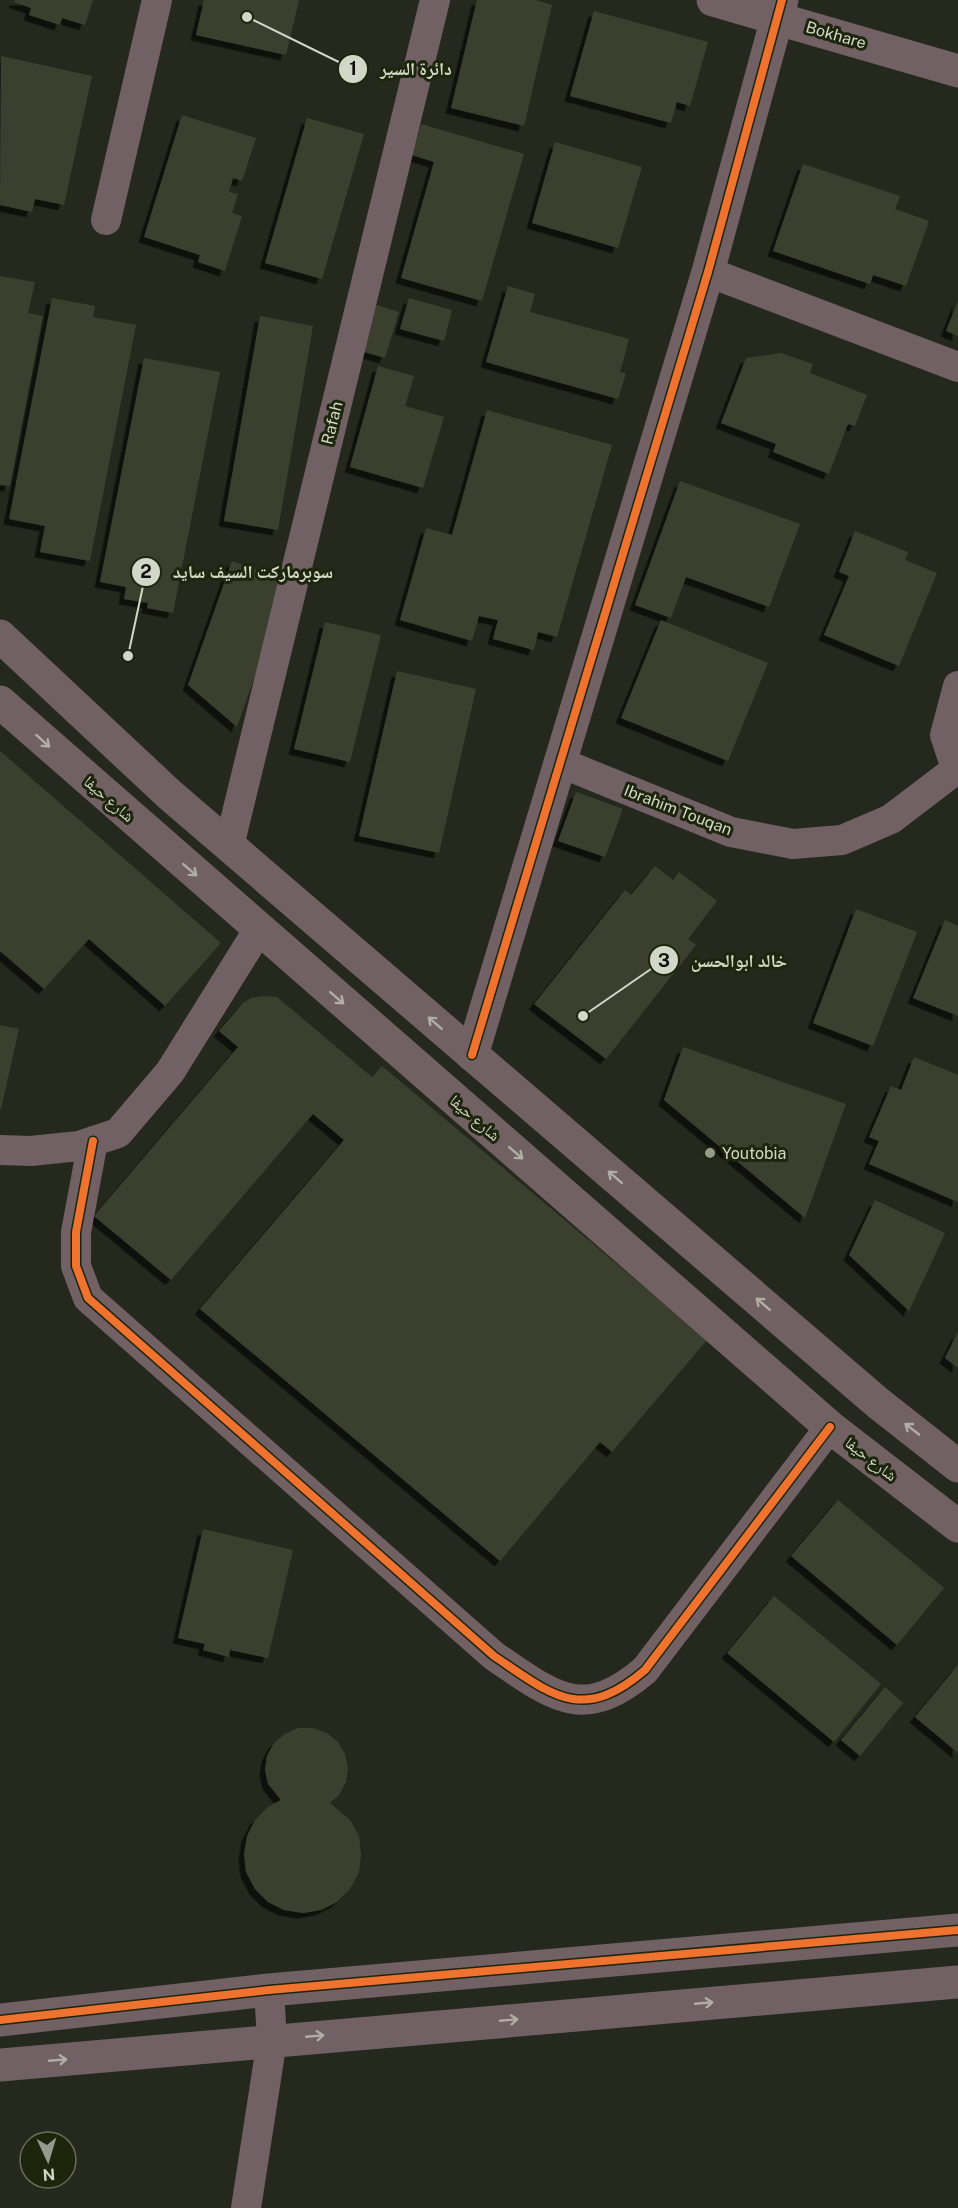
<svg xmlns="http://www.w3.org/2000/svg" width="958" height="2208" font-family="'Public Sans','Noto Naskh Arabic',sans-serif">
<defs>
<filter id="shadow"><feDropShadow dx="-5.5" dy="5.5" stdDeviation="0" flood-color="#0009"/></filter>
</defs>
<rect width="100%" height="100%" fill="#25291d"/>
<path fill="#3b402f" filter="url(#shadow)" d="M15,0H93L85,25L62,18L60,25L29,15L31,8L14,2Z
M204,0H299L286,55L196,35Z
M477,0H535L552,5L524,126L451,108Z
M594,11L708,42L690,106L677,102L671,123L570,96Z
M1,56L92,76L64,205L35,199L32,212L0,205Z
M182,115L256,138L242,181L233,178L229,192L238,194L232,213L242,216L225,271L198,262L200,255L144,237Z
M307,118L364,134L322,279L265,263Z
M421,124L524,154L482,301L401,278L434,162L412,155Z
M555,142L642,167L618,248L532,223Z
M803,164L900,196L895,209L929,221L906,286L873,275L870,284L773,251Z
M0,276L35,282L28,313L43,316L10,486L0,485Z
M508,286L535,294L530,312L629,339L620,372L626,373L618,399L486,362Z
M52,298L95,306L93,317L136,325L90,561L40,552L45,526L9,519Z
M409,298L452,310L444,341L400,329Z
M958,301V336L946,331Z
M370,303L399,312L385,358L357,350Z
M260,316L313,326L278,530L224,521Z
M781,353L813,364L810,373L867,395L855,426L848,424L829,474L773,452L776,444L721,423L746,358Z
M144,358L220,372L173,613L147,608L148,603L124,599L126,587L100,582Z
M378,366L414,376L405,406L444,417L423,488L350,467Z
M487,410L612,445L557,637L538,632L534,650L493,639L498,620L479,616L472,641L400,620L426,528L452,535Z
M680,481L800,524L769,607L686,577L671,618L635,605Z
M855,531L908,552L905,560L937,573L899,666L824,635L849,576L839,572Z
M232,561L288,581L237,727L188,685Z
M661,620L768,663L728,761L621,718Z
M325,622L381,635L350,762L294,749Z
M397,671L476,689L439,853L359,836Z
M0,751L221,943L165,1006L89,939L44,989L0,951Z
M576,792L623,809L605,857L558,841Z
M655,866L673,880L679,872L717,901L688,939L696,945L606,1059L534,1004L625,890L631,895Z
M856,909L917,932L873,1046L813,1023Z
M945,920L958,926V1016L913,998Z
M263,996L277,997L372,1077L382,1066L707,1340L612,1452L600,1442L500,1561L200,1309L344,1140L313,1114L171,1280L94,1216L238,1047L219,1031L243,1003L251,998Z
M0,1025L19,1029L1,1109H0Z
M683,1047L846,1104L805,1218L664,1100Z
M914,1057L958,1075V1202L869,1164L879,1141L869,1137L891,1086L901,1090Z
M875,1200L945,1233L909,1311L849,1255Z
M958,1332V1368L945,1358Z
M838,1500L944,1588L897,1645L791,1556Z
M203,1529L293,1550L268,1658L230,1650L229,1657L203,1650L205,1644L178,1638Z
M774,1596L881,1684L834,1742L727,1653Z
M958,1665V1753L915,1717Z
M885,1687L903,1703L860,1756L841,1740Z
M298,1728H313L327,1733L338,1742L345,1754L348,1768L346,1782L339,1795L330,1803L350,1820L359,1836L361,1855L359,1872L350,1889L337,1902L321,1910L303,1913L284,1910L268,1902L255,1889L246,1872L244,1854L247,1836L255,1820L268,1807L281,1800L268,1784L265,1770L267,1756L274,1743L285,1734Z"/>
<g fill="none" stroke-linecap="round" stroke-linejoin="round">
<path stroke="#716064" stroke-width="30" d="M106,220L157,0
M708,272L958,367
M559,762L731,832L793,844L842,840L891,819L958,768
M956,768L945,735L958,686
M229,846L435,0
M93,1141L76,1232V1266L88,1298L494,1656C552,1695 582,1724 645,1670L830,1427
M0,1150L31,1151L79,1146L118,1133L170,1072L259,929
M246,2208L272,2040L269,1990"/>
<path stroke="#716064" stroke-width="33" d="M713,0L958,71
M472,1055L708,272L782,0
M0,2020L269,1990L958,1930
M0,2065L958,1982"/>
<path stroke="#726163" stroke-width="33" d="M0,636L170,795L878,1403L958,1466
M0,702L830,1427L958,1526"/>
<defs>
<path id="cycleway" d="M472,1055L708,272L782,0
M93,1141L76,1232V1266L88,1298L494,1656C552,1695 582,1724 645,1670L830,1427
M0,2020L269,1990L958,1930"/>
</defs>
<use href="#cycleway" stroke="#1e250d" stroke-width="11"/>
<use href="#cycleway" stroke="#ef722f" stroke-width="8"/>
</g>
<defs><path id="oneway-shaft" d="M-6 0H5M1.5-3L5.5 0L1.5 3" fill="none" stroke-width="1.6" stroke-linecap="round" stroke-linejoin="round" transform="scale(1.5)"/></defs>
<g stroke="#b0aea5">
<use href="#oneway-shaft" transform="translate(43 741) rotate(42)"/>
<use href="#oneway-shaft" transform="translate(190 870) rotate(41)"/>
<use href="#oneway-shaft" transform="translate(337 998) rotate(41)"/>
<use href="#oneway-shaft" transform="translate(435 1023) rotate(-139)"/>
<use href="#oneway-shaft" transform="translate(516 1153) rotate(41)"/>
<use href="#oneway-shaft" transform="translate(615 1177) rotate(-139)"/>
<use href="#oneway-shaft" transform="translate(763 1304) rotate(-139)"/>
<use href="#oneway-shaft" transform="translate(912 1429) rotate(-142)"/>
<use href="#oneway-shaft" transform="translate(704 2003) rotate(-5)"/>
<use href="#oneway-shaft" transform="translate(509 2020) rotate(-5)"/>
<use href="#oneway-shaft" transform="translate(315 2036) rotate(-5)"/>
<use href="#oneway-shaft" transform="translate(58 2060) rotate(-5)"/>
</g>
<circle fill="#959b8c" stroke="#1e250d" stroke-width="2" cx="710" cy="1153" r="6"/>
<g text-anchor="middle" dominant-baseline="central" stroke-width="6" stroke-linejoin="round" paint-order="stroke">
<g font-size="16" fill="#d2d8c8" stroke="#1e250d">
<text transform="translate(836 35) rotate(16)">Bokhare</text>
<text transform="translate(332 423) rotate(-76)">Rafah</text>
<text transform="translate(109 799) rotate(41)">شارع حيفا</text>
<text transform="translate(678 810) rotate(21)">Ibrahim Touqan</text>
<text transform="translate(475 1118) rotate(41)">شارع حيفا</text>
<text transform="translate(871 1459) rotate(38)">شارع حيفا</text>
</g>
<g font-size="16" fill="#d2d8c8" stroke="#1e250d" text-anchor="start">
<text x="722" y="1153">Youtobia</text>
</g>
</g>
<path fill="none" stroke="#d2d8c8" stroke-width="2" d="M247 17L353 69M128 656L146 572M583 1016L664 960"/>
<g fill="#d2d8c8" stroke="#1e250d" stroke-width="2">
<circle cx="247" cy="17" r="6"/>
<circle cx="128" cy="656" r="6"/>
<circle cx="583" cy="1016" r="6"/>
<circle cx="353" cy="69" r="15"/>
<circle cx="146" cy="572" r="15"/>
<circle cx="664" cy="960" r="15"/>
</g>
<g font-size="18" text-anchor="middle" font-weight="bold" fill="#111">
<text x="353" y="75">1</text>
<text x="146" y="578">2</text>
<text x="664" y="967">3</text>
</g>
<g font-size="18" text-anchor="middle" font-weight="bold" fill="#d2d8c8" stroke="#1e250d" stroke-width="6" stroke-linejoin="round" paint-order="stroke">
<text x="416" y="75">دائرة السير</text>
<text x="253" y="578">سوبرماركت السيف سايد</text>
<text x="739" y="967">خالد ابوالحسن</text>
</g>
<g transform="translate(48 2160) rotate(176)"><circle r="28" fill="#1e250d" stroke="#666d58" stroke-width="1.5"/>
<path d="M0-4.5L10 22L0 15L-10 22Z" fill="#959b8c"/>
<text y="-9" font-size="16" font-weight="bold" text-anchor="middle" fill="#d2d8c8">N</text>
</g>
</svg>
